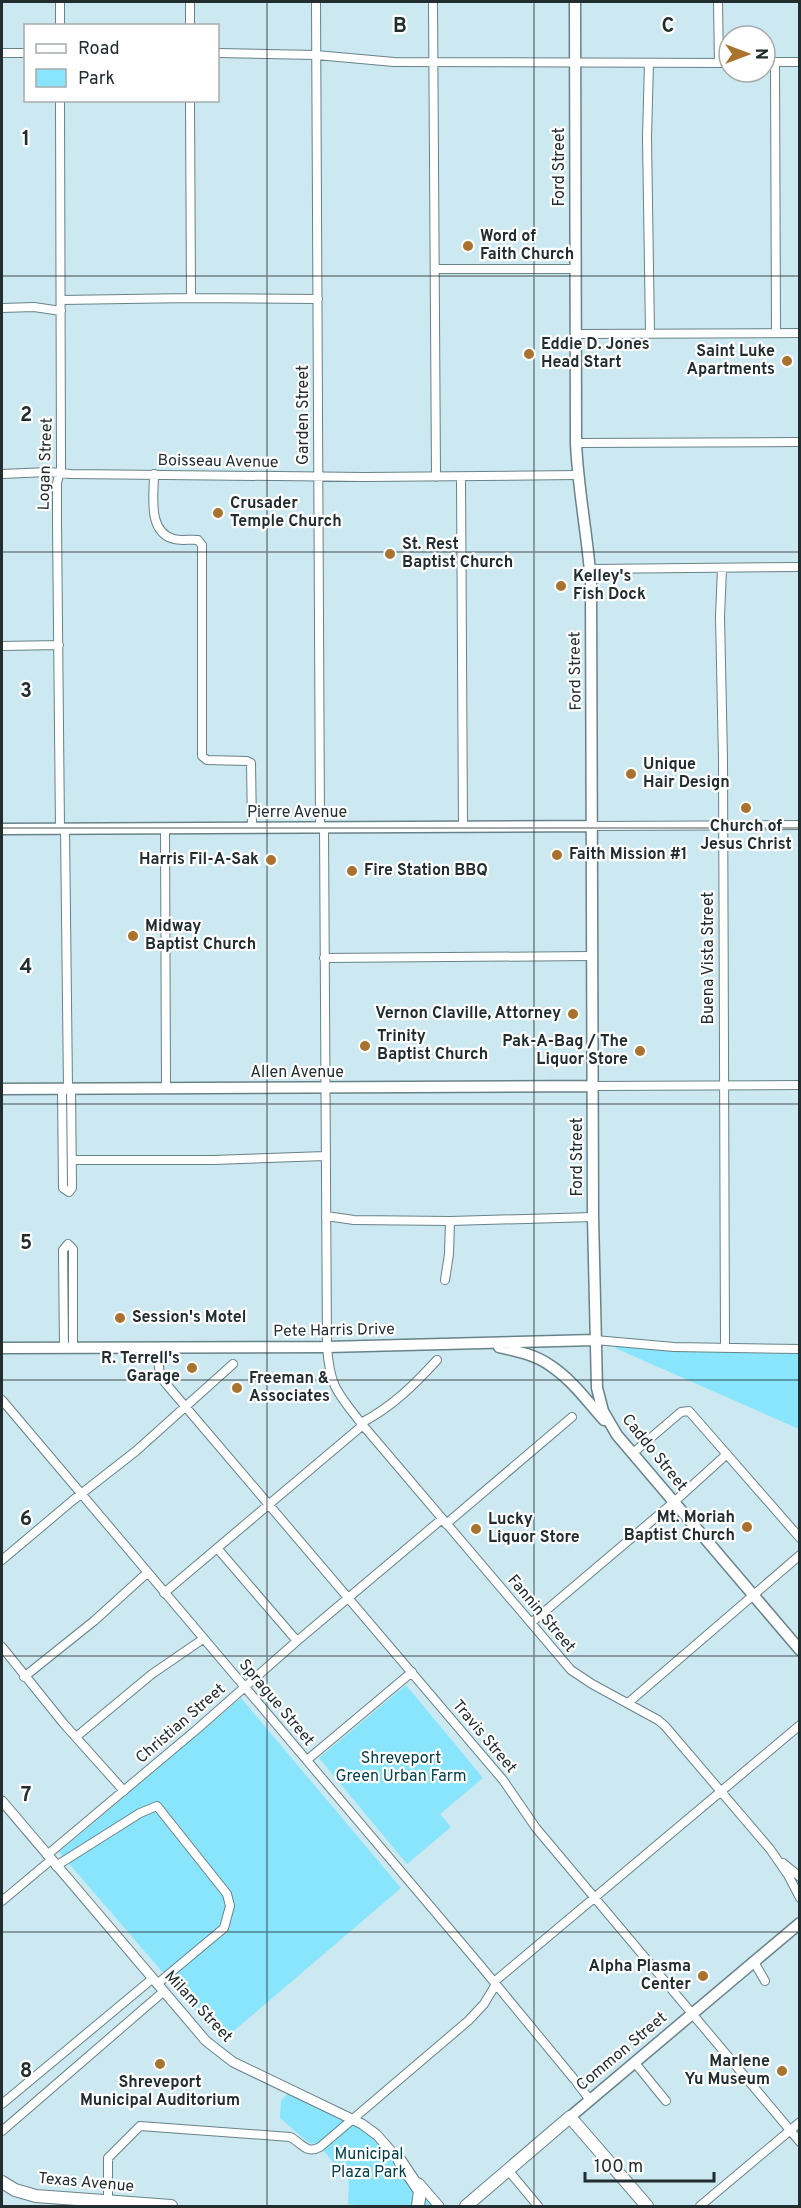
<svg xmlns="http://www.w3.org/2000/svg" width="801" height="2208" font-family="Overpass,sans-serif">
<rect width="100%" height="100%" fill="#cce8f0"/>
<path fill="#89e5fb" d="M620,1342L799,1349V1429L615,1348Z
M406,1685L483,1778L440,1814L451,1827L407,1864L319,1758Z
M241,1698L401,1888L222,2041L59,1852Z
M291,2090L362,2124L398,2158L397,2168L432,2206H361L348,2204L349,2181L318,2144L309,2143L280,2118L281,2101Z"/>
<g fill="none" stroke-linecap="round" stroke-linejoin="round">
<defs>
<path id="minor" d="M60,2V26
M190,2V26
M316,2L320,828
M433,2L436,477
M718,2L719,63
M2,53H26
M218,53L316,55L394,62L729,63
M765,62H800
M775,62L776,333
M649,63L647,137L650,333
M190,100L191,298
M435,269H575
M61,300L191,298L318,299
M2,308L34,307L61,311
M576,334L800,333
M576,443L800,442
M2,474L48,472L71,474L365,477L578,475
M154,474C154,495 147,532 174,539C181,541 190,539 198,540L202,545V756L207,760L247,761L251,763L252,828
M461,477L463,827
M722,568L720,617L723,759L725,1347
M590,569L800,567
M2,646L59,645
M593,826L800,825
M324,828L327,1347C330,1387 337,1392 361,1423L571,1670L592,1684L658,1720L665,1726L770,1849L788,1875L800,1898
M60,829L57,524V483L61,468L60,100
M65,829L68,1088
M165,829L166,1088
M324,958L592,956
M593,1086L800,1085
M62,1089L63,1188L69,1192L72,1188L71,1088
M72,1160H213L325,1156
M326,1216L354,1220L450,1221L593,1217
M445,1280L449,1254L450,1221
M595,1340L674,1347L800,1349
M64,1348L63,1250L68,1244L73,1249V1348
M157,1348L160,1376L167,1385L503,1780L536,1828L800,2142
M2,1400L480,1965L574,2079
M361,1423C392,1407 414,1385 437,1360
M633,1453L681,1412L689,1411L800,1538
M446,1524L572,1417
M217,1548L297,1641
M2,1560L72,1501L136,1451L233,1364
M164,1593L363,1425
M531,1623L674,1502L727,1454
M2,1647L64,1724L124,1791
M24,1677L94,1621L147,1573
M628,1703L800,1555
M76,1737L152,1674L203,1639
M307,1760L412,1672
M47,1855L196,1730L297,1641L442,1519
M783,1863L800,1877
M56,1866L140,1813L157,1806L227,1894L230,1906L224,1928L157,1984
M2,1901L51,1860
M754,1962L765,1981
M494,1982L800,1725
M635,2063L666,2101
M577,2083L590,2100
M2,2104L152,1979
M2,2131L163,1992
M508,2170L538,2206
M108,2202V2158L140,2126L290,2137C301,2142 306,2155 320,2147L468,2021L484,2004L496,1984
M700,2206L800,2122"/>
<path id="tertiary" d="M2,1801L206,2041L233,2062L362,2124L377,2135L404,2166
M419,2183L439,2206"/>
<path id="secondary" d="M575,2L576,443C578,491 588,537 591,584L593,1217L597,1388L603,1411L617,1435L800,1650
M2,829L593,826
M2,1089L593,1086
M499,1347C517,1351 536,1355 551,1366C572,1380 587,1401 604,1420
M2,1348L327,1347L595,1340
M570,2117L800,1923"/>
<path id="primary" d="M400,2161L420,2191L418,2206
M2,2182L15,2190L36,2196L171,2206
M466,2206L570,2117L647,2206"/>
</defs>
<use href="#minor" stroke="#688289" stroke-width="10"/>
<use href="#tertiary" stroke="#688289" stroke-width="11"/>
<use href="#secondary" stroke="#688289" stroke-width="13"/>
<use href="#primary" stroke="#688289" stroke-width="14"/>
<use href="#minor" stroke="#fff" stroke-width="8"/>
<use href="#tertiary" stroke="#fff" stroke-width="9"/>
<use href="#secondary" stroke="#fff" stroke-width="10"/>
<use href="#primary" stroke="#fff" stroke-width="12"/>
</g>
<path fill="none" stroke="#222d2f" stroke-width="1.5" stroke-opacity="0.55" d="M267,2V2206M534,2V2206M2,276H800M2,552H800M2,828H800M2,1104H800M2,1380H800M2,1656H800M2,1932H800"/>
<g fill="#a9722e" stroke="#fff" stroke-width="2">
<circle cx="468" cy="246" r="6"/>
<circle cx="529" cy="354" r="6"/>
<circle cx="787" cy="361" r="6"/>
<circle cx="218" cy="513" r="6"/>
<circle cx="390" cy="554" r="6"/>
<circle cx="561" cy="586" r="6"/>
<circle cx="631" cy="774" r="6"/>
<circle cx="746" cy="808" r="6"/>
<circle cx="557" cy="855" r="6"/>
<circle cx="271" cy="860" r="6"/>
<circle cx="352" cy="871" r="6"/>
<circle cx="133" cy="936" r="6"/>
<circle cx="573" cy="1014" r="6"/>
<circle cx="365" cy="1046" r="6"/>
<circle cx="640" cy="1051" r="6"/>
<circle cx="120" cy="1318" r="6"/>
<circle cx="192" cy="1368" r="6"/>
<circle cx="237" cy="1388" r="6"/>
<circle cx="747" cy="1527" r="6"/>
<circle cx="476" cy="1529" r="6"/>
<circle cx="703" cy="1976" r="6"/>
<circle cx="160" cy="2064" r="6"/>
<circle cx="782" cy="2071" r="6"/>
</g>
<g text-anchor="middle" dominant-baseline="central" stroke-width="4.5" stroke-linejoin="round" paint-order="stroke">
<g font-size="16" fill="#222d2f" stroke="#fff">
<text transform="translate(560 167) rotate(-90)">Ford Street</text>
<text transform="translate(304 415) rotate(-90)">Garden Street</text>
<text transform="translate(218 462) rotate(1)">Boisseau Avenue</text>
<text transform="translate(46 464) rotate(-88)">Logan Street</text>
<text transform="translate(576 671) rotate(-91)">Ford Street</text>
<text x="297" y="813">Pierre Avenue</text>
<text transform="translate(709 958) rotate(-90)">Buena Vista Street</text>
<text x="297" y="1073">Allen Avenue</text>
<text transform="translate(578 1157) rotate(-90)">Ford Street</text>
<text transform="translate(334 1331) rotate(-1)">Pete Harris Drive</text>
<text transform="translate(654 1453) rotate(51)">Caddo Street</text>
<text transform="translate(541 1614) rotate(50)">Fannin Street</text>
<text transform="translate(276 1703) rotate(50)">Sprague Street</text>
<text transform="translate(181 1724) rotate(-41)">Christian Street</text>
<text transform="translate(484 1737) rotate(50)">Travis Street</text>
<text transform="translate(198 2007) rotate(47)">Milam Street</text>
<text transform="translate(622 2052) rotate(-40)">Common Street</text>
<text transform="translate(86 2183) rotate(5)">Texas Avenue</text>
</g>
<g font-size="16" font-weight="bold" fill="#222d2f" stroke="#fff" text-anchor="start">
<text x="480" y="237">Word of<tspan x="480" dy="18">Faith Church</tspan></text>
<text x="541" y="345">Eddie D. Jones<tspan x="541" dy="18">Head Start</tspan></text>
<text x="775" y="352" text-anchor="end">Saint Luke<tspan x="775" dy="18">Apartments</tspan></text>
<text x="230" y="504">Crusader<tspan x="230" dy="18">Temple Church</tspan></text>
<text x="402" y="545">St. Rest<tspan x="402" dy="18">Baptist Church</tspan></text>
<text x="573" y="577">Kelley's<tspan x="573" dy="18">Fish Dock</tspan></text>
<text x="643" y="765">Unique<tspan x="643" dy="18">Hair Design</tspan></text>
<text x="746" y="827" text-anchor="middle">Church of<tspan x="746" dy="18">Jesus Christ</tspan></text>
<text x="569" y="855">Faith Mission #1</text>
<text x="259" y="860" text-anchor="end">Harris Fil-A-Sak</text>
<text x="364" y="871">Fire Station BBQ</text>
<text x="145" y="927">Midway<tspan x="145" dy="18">Baptist Church</tspan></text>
<text x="561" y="1014" text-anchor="end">Vernon Claville, Attorney</text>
<text x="377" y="1037">Trinity<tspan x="377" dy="18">Baptist Church</tspan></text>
<text x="628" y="1042" text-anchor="end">Pak-A-Bag / The<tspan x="628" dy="18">Liquor Store</tspan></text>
<text x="132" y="1318">Session's Motel</text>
<text x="180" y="1359" text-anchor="end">R. Terrell's<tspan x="180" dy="18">Garage</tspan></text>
<text x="249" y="1379">Freeman &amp;<tspan x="249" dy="18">Associates</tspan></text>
<text x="735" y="1518" text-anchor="end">Mt. Moriah<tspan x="735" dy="18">Baptist Church</tspan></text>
<text x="488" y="1520">Lucky<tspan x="488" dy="18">Liquor Store</tspan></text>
<text x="691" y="1967" text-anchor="end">Alpha Plasma<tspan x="691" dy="18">Center</tspan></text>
<text x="770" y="2062" text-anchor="end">Marlene<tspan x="770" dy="18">Yu Museum</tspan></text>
<text x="160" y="2083" text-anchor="middle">Shreveport<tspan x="160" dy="18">Municipal Auditorium</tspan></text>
</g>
<g font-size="16" fill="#00414d" stroke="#fff">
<text x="401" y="1759">Shreveport<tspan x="401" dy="18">Green Urban Farm</tspan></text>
<text x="369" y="2155">Municipal<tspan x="369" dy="18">Plaza Park</tspan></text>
</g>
</g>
<g font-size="20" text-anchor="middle" font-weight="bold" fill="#222d2f" stroke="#fff" stroke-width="4.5" stroke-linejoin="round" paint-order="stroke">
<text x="400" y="32">B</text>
<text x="668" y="32">C</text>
<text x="26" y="145">1</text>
<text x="26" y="421">2</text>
<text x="26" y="697">3</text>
<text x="26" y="973">4</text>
<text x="26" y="1249">5</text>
<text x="26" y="1525">6</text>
<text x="26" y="1801">7</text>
<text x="26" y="2077">8</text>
</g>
<rect width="801" height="2208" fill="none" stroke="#222d2f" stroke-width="6"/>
<rect x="24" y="24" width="195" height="78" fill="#ffffff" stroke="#a7abac" stroke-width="1.5"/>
<rect x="36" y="44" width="30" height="9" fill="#ffffff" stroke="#a7abac" stroke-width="1.5"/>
<text x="78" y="54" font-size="18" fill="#222d2f">Road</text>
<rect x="36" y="69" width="30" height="18" fill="#89e5fb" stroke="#a7abac" stroke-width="1.5"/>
<text x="78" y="84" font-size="18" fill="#222d2f">Park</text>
<g transform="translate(747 54) rotate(90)"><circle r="28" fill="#ffffff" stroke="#a7abac" stroke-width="1.5"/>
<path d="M0-4.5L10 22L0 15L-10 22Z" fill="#a9722e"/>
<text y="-9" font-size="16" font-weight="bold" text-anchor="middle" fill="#222d2f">N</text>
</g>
<path d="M585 2172v9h129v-9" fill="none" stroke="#222d2f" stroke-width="3"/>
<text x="594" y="2172" font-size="18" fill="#222d2f" stroke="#ffffff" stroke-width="4.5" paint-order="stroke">100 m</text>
</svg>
